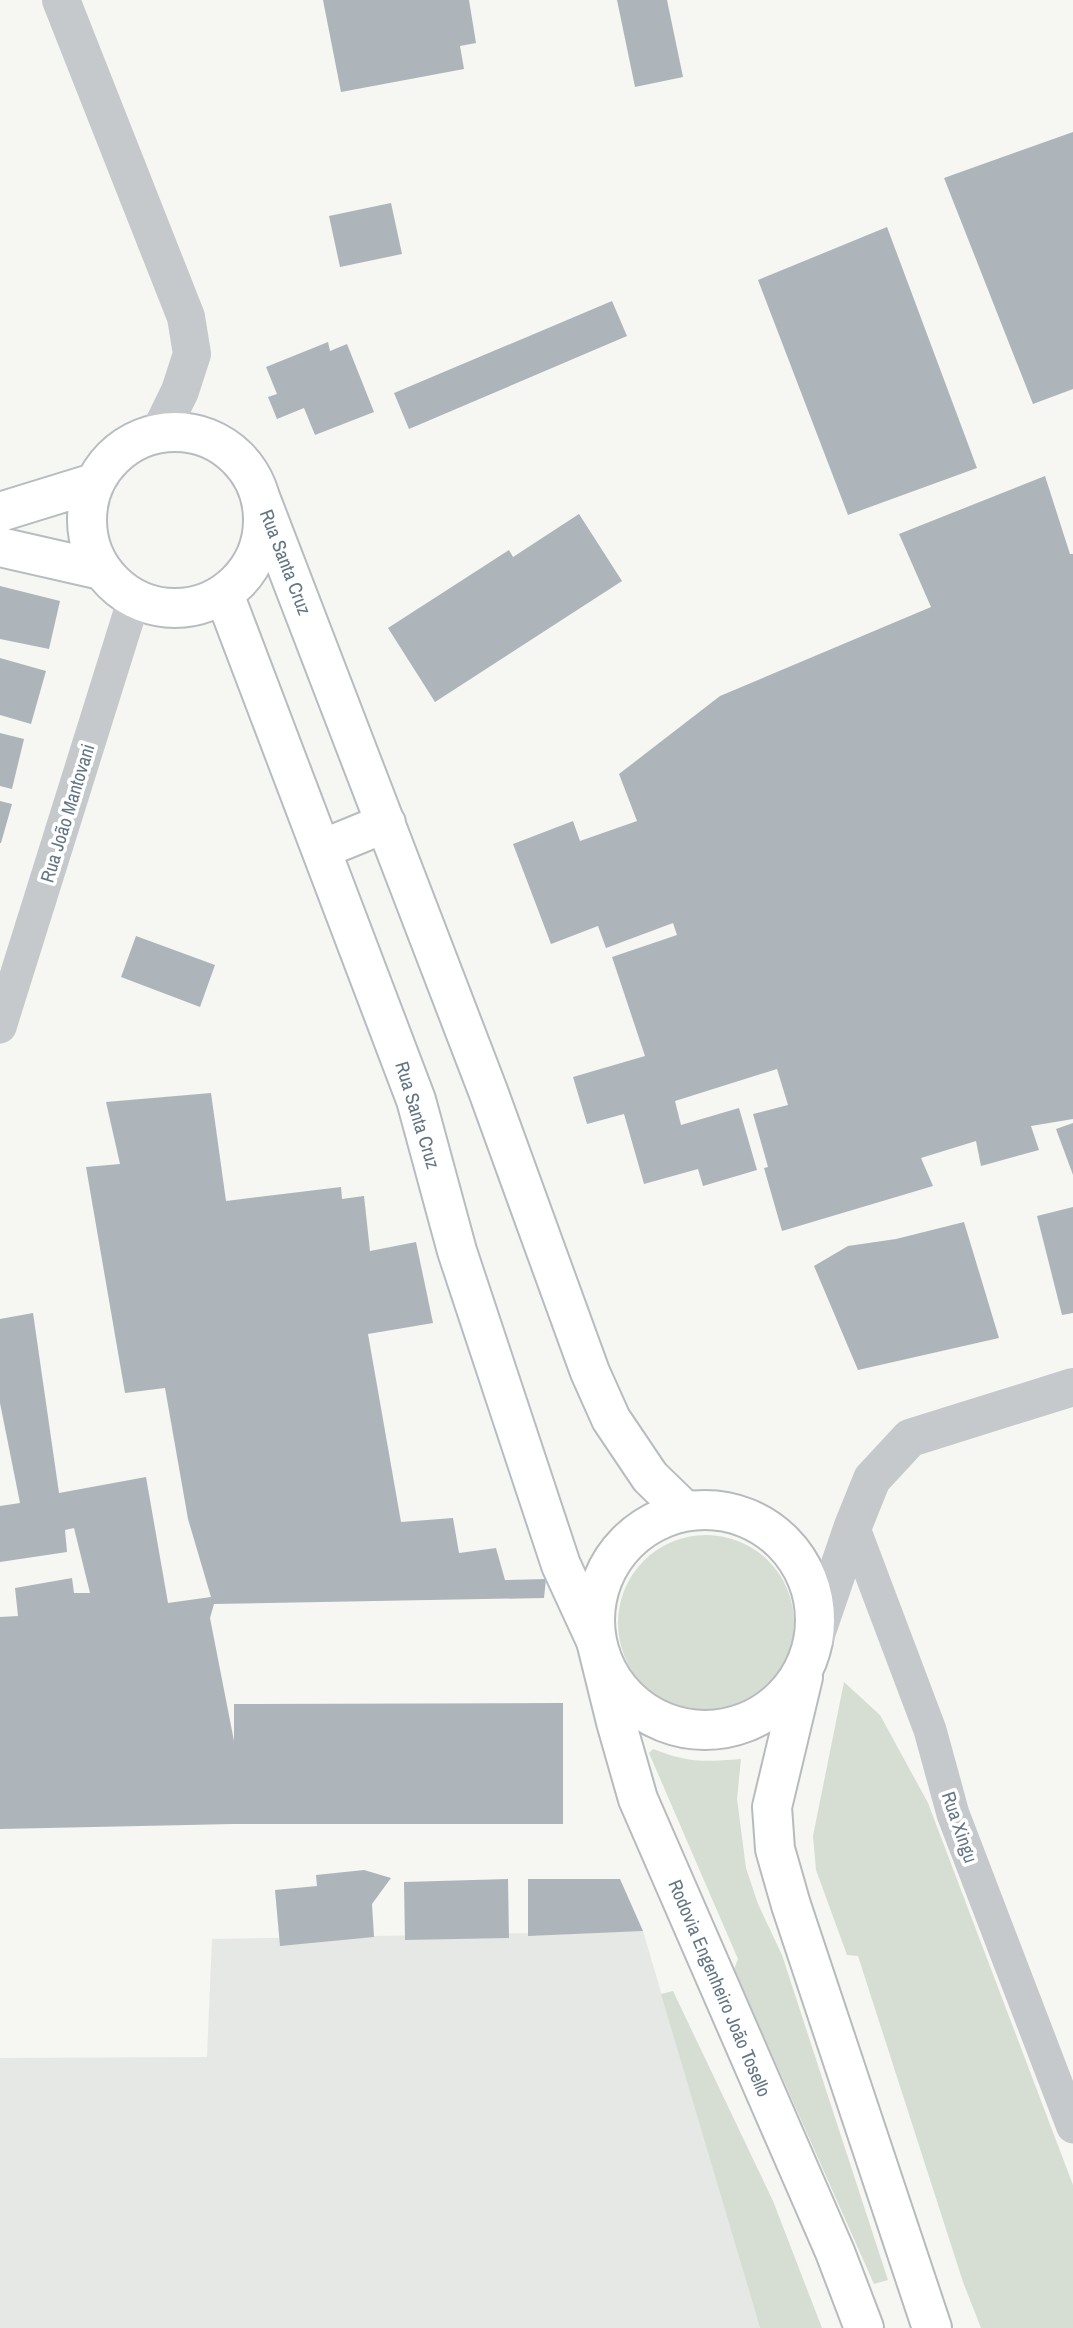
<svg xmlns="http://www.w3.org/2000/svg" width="1073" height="2328" font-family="'Archivo Narrow',sans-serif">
<rect width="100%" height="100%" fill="#f6f6f2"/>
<path fill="#e6e8e5" d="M643,1931L760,2328H0V2058L207,2057L212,1939Z"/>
<path fill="#d6ded3" d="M618 1623a88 88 0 1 1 176 0a88 88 0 1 1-176 0Z
M844,1682L880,1715L928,1803L1073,2185V2328H981L963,2282L858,1956L847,1955L816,1870L813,1836Z
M653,1749C689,1763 703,1762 741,1759L737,1799L746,1868L758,1904L782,1955L888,2280L874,2284L734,1969L738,1959L649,1753Z
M673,1991L773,2201L822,2328H760L661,1994Z"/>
<path fill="#adb5ba" d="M323,0H469L476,43L460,46L464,69L341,92Z
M617,0H667L683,77L635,87Z
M1073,132V389L1033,404L944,178Z
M391,203L402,254L340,267L329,216Z
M887,227L977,468L848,515L758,280Z
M612,301L627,336L409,429L394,393Z
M328,342L330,351L347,344L374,412L315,435L304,408L277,419L268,397L277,394L266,367Z
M1045,476L1070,554H1073V1119L1031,1126L1039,1150L981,1166L976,1141L921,1158L933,1186L782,1231L764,1168L768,1167L753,1114L788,1105L777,1069L675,1101L681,1125L739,1108L757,1170L703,1186L698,1169L644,1184L624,1114L587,1124L573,1077L645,1056L612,957L677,935L673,923L606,948L598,926L551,944L513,844L573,821L580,841L637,821L619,774L720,696L931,607L899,534Z
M579,514L622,581L435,702L388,628L509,550L513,557Z
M0,586L60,601L49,649L0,639Z
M0,658L46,671L31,724L0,715Z
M0,733L24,739L12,789L0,786Z
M0,801L12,804L1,843H0Z
M136,936L215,965L200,1007L121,977Z
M211,1093L226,1201L341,1187L342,1199L364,1196L370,1251L416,1242L433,1323L368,1334L401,1522L453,1518L459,1553L496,1548L505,1580L546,1579L544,1598L214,1604L210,1618L234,1741V1704L563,1703V1824H234L0,1829V1617L18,1616L15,1588L72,1578L74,1593H90L74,1528L65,1530L67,1552L0,1562V1506L20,1503L0,1403V1319L33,1313L59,1493L146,1477L168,1603L211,1597L188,1519L165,1388L125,1393L86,1167L120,1164L106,1102Z
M1073,1123V1175L1056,1129Z
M1073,1207V1313L1062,1315L1037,1216Z
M964,1222L999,1338L858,1370L814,1266L848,1246L896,1239Z
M364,1870L391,1878L372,1904L374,1937L280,1946L275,1890L317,1886L316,1875Z
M508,1879L509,1938L405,1940L404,1882Z
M528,1879H620L643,1931L528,1936Z"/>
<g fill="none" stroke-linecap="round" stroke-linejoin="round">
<defs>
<path id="secondary" d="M87 520a88 88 0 1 1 176 0a88 88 0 1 1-176 0Z
M260,497L488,1091L590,1372L611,1419L650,1477L685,1511
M0,512L94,483
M0,547L101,570
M224,594L416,1100L457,1251L561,1565L596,1641
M322,849L386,823"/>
<path id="motorway" d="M595 1620a110 110 0 1 1 220 0a110 110 0 1 1-220 0Z
M596,1641L616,1722L638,1799L835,2252L864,2328
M803,1677L772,1807L775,1849L791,1905L932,2328"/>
</defs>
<use href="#secondary" stroke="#b7bcc1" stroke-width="42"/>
<use href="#motorway" stroke="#b7bbbe" stroke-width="42"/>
<path stroke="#c5c9cc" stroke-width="33" d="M0,1027L134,599
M853,1526L930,1730L953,1814L1073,2127"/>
<path stroke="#c5c9cc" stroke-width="38" d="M61,0L186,317L192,354L180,391L160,432
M815,1637L853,1526L872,1479L910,1438L1073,1387"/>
<use href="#secondary" stroke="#fff" stroke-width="38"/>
<use href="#motorway" stroke="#fff" stroke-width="38"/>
</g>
<g text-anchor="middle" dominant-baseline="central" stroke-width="7" stroke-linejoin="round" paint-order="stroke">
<g font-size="19" fill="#627585" stroke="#fff">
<text transform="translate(286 562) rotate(69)">Rua Santa Cruz</text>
<text transform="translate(67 813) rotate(-73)">Rua João Mantovani</text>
<text transform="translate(418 1115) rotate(73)">Rua Santa Cruz</text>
<text transform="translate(960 1827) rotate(71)">Rua Xingu</text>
<text transform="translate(720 1988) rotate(67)">Rodovia Engenheiro João Tosello</text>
</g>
</g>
</svg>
